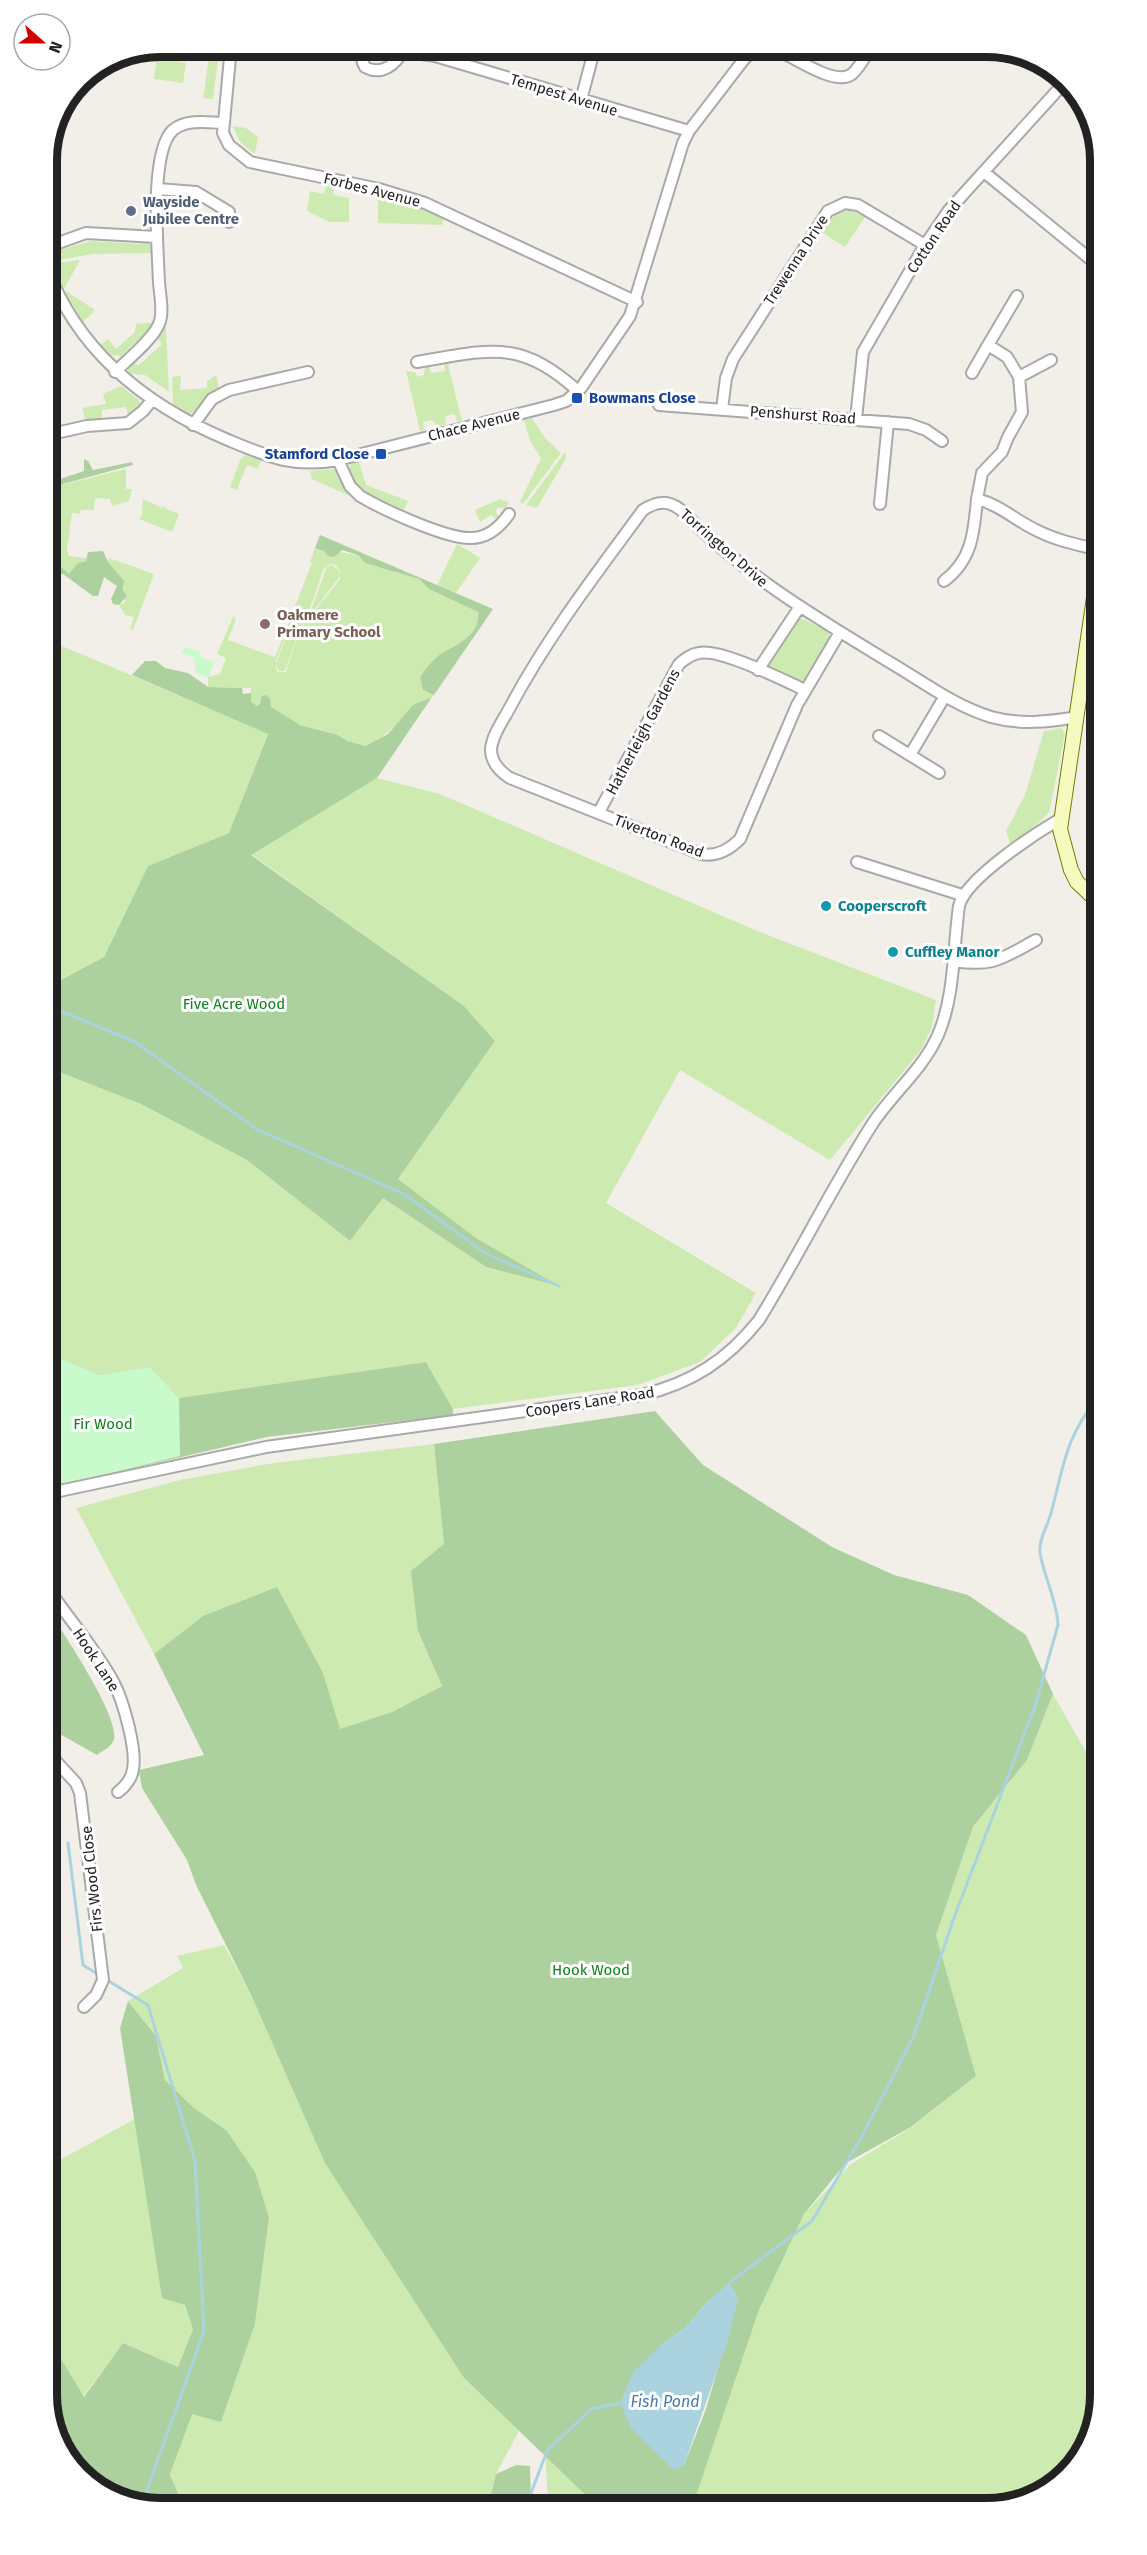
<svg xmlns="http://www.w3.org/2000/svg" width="1147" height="2555" font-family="'Fira Sans',sans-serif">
<rect width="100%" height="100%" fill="#f2efe9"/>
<path fill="#cdebb0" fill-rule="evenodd" d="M157,57L186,63L183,83L154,79Z
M209,57L218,59L213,99L203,98Z
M233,126L246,128L258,137L255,154L240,142Z
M326,185L334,187L333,195L349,198V222H329L307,211L310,191L324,194Z
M375,193L445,217L442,225L378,223V199L370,197L369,195Z
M850,210L865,217L845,247L821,232L836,213Z
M144,240L150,245L152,253L93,254L53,261L51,251L60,246L63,249L90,241L141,244Z
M80,260L64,289L54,263Z
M66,291L95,310L83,322L66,293Z
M156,322L121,356L111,355L101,345L108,339L116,349L135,332L136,324Z
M165,327H166L169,392L145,375L129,374L128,371L133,360L138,366L162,344L157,338Z
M447,360L462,421H457L455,414L445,416L446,424L437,427L433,420L423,422L424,430L420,431L406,371L415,372L418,377L424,375L425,364L429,365L431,373L445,371L444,363Z
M216,375L219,388C207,395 199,411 189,414L173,405L172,377L181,376L180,390L207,388V381Z
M121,386L139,400L140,407L128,415L126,407L102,410V419L86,421L82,408L106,404L103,394Z
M532,418L545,438L561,453L523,504L520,502L541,458L530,441L524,420Z
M565,452L566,458L537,508L526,505Z
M246,455L261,461L258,469L247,465L237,490L230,487L241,458Z
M359,462L366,485L408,501L404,510C383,500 355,493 349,468L351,464Z
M126,469V489H132L129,501L112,506L110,499L95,498L94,510H81L80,514L72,513L67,550L69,556L86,558V561L69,574L48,555V488Z
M334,469L350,496L312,479L310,471Z
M143,499L163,508L164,505L166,509L179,514L172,532L139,519L142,515Z
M500,499L509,502L505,509L499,507L495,511L499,517L498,521L491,515L480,522L475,510Z
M457,544L480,558L456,593L437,585Z
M315,548L358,555L365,563L419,579L429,589L478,612C480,637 456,644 439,655C433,660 424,670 420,677L426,690L434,695L432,697C406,709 393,735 366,746L347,741L338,735L300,725L260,704L257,706L250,702L251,688L208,687V677L220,674L226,658L217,654L233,617L236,619L228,640L275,657L312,563L310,562ZM334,564L340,570V579L299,631L286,672H277L276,661L292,620L309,611L324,568L327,565Z
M109,558L154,574L133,630L130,629L134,617L125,615L119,605L125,602L124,585L108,562Z
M332,565L339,571L340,576L299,630L287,666L284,671H279L276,664L292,621L310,613L327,566Z
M803,619L828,632L831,640L807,680L801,683L767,667L766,663L796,620Z
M48,640L268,733L229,833L148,866L104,957L52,986L49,984Z
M1062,728L1065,734L1049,813L1013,844L1010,843L1006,831L1025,795L1044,731Z
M377,778L440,794L755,930L936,1000L932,1027L921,1050L830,1160L680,1070L606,1203L756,1293L736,1328L700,1362L638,1385L453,1409L426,1362L179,1398L150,1367L99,1375L50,1354L49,1068L141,1104L247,1160L350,1241L383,1198L486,1267L556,1285L476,1238L398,1179L495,1041L464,1006L251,854Z
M434,1444L444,1544L418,1631L442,1686L392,1712L339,1730L323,1673L203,1616L154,1654L76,1508L180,1480L274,1463Z
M1053,1694L1099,1775L1100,2395L1077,2464L1024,2502L693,2505L759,2310L804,2214L851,2164L912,2127L976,2076L936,1935L973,1827L1027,1760Z
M224,1945L253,1999L326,2163L464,2378L519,2431L496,2474L488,2506L177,2508L181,2501L170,2476L192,2413L221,2422L255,2324L269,2218L226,2130L194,2108L165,2080L156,2036L128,2001L183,1968L177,1956Z
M135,2119L193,2329L178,2367L123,2343L83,2397L52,2344V2164Z
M545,2444L603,2505L548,2506Z"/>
<path fill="#add19e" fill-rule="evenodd" d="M84,459L88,461L93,470L132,462L133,465L48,488V483L84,471Z
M320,535L493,609L434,695L423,690L420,677C424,670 433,660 439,655C456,644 480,637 478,612L429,589L419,579L365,563L358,555L342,550L334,557L328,556L324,551L315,548Z
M103,551L108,562L124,581L123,590L127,596L119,605L113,604L111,599L117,586L104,577L98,596H93L63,574H48V555L69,574L78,563L86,561L88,552Z
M145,661H156L165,668L188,673L208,687L242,688L243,694L251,693V702L257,706L260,704L262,696L266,695L270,699L271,707L300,725L338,735L347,741L366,746L388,734L413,705L432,697L377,778L251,855L464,1006L495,1041L398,1179L476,1238L559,1286L486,1267L383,1198L350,1241L247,1160L141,1104L49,1068V984L52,985L104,957L148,866L229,833L268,734L132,675Z
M50,1354L99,1375L150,1367L179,1398L426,1362L453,1409V1415L267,1437L50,1488Z
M655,1411L703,1465L832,1547L894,1575L968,1595L1026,1635L1053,1694L1027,1760L973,1827L936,1935L976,2076L911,2127L846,2163L804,2214L759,2310L693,2505H596L464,2378L325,2163L253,1999L196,1885L187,1860L142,1788L139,1770L204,1755L154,1654L203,1616L277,1587L323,1673L340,1729L392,1712L442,1686L418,1631L411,1571L444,1544L434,1444ZM738,2300L706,2409L684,2465L674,2469L660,2346L686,2327L708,2301Z
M51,1613C65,1637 119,1715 114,1739C112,1747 103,1750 97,1755L51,1729Z
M128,2001L156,2036L165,2080L194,2108L226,2130L255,2172L269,2218L255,2324L221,2422L192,2414L170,2475L181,2501L177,2508H153L91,2485L53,2432L52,2344L84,2397L123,2343L178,2367L193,2329L185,2305L162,2298L120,2028Z
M516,2465L530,2466L531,2506H488L496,2474Z"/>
<path fill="#c8facc" d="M184,647L200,652L199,656L214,662L208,677L196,673L194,657L182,653Z
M50,1354L99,1375L150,1367L179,1398L180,1456L50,1488Z"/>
<path fill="#aad3df" d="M730,2282L738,2300L727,2343L684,2465L674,2470L631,2428L620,2403L634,2371L660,2346L686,2327L708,2301Z"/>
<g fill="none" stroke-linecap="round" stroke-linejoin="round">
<path stroke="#aad3df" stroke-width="3" d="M49,1006L135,1042L258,1130L404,1194L485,1253L559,1286
M68,1843L83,1965L99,1975
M107,1980L148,2005L195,2161L204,2331L142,2504
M730,2282L812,2221L862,2136L913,2038L955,1915L1035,1706L1058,1625C1057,1600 1044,1577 1040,1553C1038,1541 1048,1525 1051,1513C1064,1466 1065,1437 1098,1398
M526,2506L547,2451L591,2409L620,2403"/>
<defs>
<path id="minor" d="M231,47L223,133L229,145L250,162L379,189L425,203L637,302
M371,47C362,50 360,59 365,67C381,76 396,65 403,50
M375,47L435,56L689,131
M770,47C790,53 834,88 852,74C860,67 866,55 871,47
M581,100L595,47
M984,172L1095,263
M158,189L196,192L229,212V222
M47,247L86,233L157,237
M47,268C79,353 147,406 228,440C269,457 293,468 338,460L554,405L566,401L581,388L630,316L683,143L689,131L745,58L756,49L765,47
M1017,296L988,345L1007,357L1019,377L1051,360
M417,362C490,350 519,338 578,391
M115,372C127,360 153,339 159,324C164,313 160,295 159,283C158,250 149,152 173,130C186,119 207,122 222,123
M972,373L988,345
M1019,377L1022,412L1008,437L1002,452L982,473L977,499C1000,505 1015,520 1036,530C1055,540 1075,544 1095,549
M659,405L909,424L926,430L942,441
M722,409L726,378L733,359L828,211L845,203L858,205L925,245
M856,419L863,352L925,245L949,210L1065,82
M193,425L212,399L229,390L308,372
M47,435L87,426L128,423L143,411L152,400
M338,460L350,486L360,496C382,509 446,539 471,538C487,538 500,527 509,514
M880,504L888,422
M944,581C972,560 974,533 977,499
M840,632L797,705L740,839C729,850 717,857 701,854L510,778C499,771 491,762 491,749C492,736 502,722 508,711C546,639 595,575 643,510C657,501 668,500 681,510C742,574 815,617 891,663C923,682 955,706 991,717C1020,725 1048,722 1077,717
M758,670L799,608
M1080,696L1096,697
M879,736L939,773
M910,755L945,696
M599,812L679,664C685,659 691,654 699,653C720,648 783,680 805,690
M857,862L962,895
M953,961C994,967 1001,959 1036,940
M50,1493L266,1447L642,1395C692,1383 727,1360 759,1320C799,1255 832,1187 873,1123C893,1093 923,1069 938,1035C955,996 953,948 959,906C965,879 1036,833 1060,819
M50,1591C71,1622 97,1651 114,1683C123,1701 137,1749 133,1769C132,1778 125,1787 118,1792
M51,1756L76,1783L80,1793L103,1980L96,1995L84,2007"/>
<path id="secondary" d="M1096,584L1060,829L1071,870L1077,882L1096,900"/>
</defs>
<use href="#minor" stroke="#a9a9a9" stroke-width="14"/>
<use href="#secondary" stroke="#707d05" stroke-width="16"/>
<use href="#minor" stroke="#fff" stroke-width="10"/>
<use href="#secondary" stroke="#f7fabf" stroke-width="14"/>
</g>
<circle fill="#5c6f8a" stroke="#fff" stroke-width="2" cx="131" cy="211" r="6"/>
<g fill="#1a4fb4" stroke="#fff" stroke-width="2">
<rect x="571" y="392" width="12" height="12" rx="3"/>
<rect x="375" y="448" width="12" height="12" rx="3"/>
</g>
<circle fill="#8d6e63" stroke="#fff" stroke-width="2" cx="265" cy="624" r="6"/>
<g fill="#0f9aa8" stroke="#fff" stroke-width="2">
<circle cx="826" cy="906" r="6"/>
<circle cx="893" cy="952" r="6"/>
</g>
<g text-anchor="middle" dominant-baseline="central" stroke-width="6" stroke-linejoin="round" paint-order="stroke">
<g font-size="15" fill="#222" stroke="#fff">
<text transform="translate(564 95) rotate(17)">Tempest Avenue</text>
<text transform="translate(372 190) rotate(14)">Forbes Avenue</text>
<text transform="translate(934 237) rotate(-56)">Cotton Road</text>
<text transform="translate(796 260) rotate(-57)">Trewenna Drive</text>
<text transform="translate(803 415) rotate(4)">Penshurst Road</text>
<text transform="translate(474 425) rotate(-14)">Chace Avenue</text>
<text transform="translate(724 548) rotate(41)">Torrington Drive</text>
<text transform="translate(643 732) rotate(-62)">Hatherleigh Gardens</text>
<text transform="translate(659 836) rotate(21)">Tiverton Road</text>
<text transform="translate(590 1402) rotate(-9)">Coopers Lane Road</text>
<text transform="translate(96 1660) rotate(57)">Hook Lane</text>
<text transform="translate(92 1879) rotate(-96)">Firs Wood Close</text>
</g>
<g font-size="15" font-weight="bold" fill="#4e5e75" stroke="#fff" text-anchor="start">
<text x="143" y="202">Wayside<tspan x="143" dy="17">Jubilee Centre</tspan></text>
</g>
<g font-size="15" font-weight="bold" fill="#164399" stroke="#fff" text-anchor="start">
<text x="589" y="398">Bowmans Close</text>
<text x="369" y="454" text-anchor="end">Stamford Close</text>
</g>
<g font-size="15" font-weight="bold" fill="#785e54" stroke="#fff" text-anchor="start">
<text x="277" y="615">Oakmere<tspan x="277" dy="17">Primary School</tspan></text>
</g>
<g font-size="15" font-weight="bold" fill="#0d838f" stroke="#fff" text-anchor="start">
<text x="838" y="906">Cooperscroft</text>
<text x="905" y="952">Cuffley Manor</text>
</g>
<g font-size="15" fill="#0c8416" stroke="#fff">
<text x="234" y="1004">Five Acre Wood</text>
<text x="103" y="1424">Fir Wood</text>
<text x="591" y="1970">Hook Wood</text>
</g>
<g font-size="16" font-style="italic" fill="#4a7aab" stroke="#fff">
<text x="665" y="2401">Fish Pond</text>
</g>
</g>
<path d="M0 0H1147V2555H0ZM160 57H987A103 103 0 0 1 1090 160V2395A103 103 0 0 1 987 2498H160A103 103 0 0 1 57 2395V160A103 103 0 0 1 160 57Z" fill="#fff" fill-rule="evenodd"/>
<path fill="none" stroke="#222" stroke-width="8" d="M160 57H987A103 103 0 0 1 1090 160V2395A103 103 0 0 1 987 2498H160A103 103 0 0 1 57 2395V160A103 103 0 0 1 160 57Z"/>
<g transform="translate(42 42) rotate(111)"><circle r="28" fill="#ffffff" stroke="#a7a7a7" stroke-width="1.5"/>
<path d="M0-4.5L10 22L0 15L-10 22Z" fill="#d40000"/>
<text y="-9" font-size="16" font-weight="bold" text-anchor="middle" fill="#222222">N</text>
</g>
</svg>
